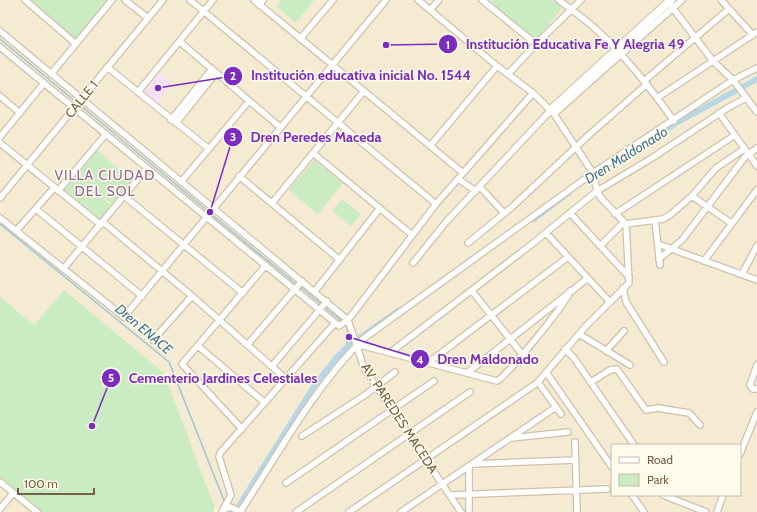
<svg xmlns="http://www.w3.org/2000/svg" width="757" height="512" font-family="Cabin,sans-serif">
<rect width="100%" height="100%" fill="#fdf8e4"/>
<path fill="#f5ebd2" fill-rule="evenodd" d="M0,0H757V512H225L215,508L164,373L64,290L34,325L0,297ZM612,445H740V495H612Z
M0,479L41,512H0Z"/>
<path fill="#f5e0f9" d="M160,73L172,84L156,103L144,93Z"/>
<path fill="#cbebc2" d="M26,0H109L76,41Z
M281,0H314L296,23L276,6Z
M492,0H553L562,8L537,39H535L492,4Z
M97,150L133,182L113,205L77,175Z
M314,160L343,183L318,214L289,190Z
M75,174L112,206L99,222L63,192V189Z
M342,199L361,214L351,226L332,211Z
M64,290L164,373L215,508L214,512H41L0,479V297L34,325Z"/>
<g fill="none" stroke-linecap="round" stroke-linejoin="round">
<path stroke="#9dc5d9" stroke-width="1.5" d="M0,39L208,211
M211,214L296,284
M0,224L169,362L225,503
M299,286L321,304
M324,307L343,322
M345,349L349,337L346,324"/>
<path stroke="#b7d7e7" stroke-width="5.5" d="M634,149L680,121L757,79
M534,219L569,193
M235,512L314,386L336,358L348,346L399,310"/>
<defs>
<path id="street" d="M25,0L76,44
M125,0L148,18
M190,0L436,204
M254,0L463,173
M482,0L536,44
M559,0C573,11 588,21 600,33C628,59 652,90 674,121
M721,0L753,35
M259,5L263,0
M672,7L713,61L733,80L757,112
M430,10L439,0
M0,31L348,320
M300,39L333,0
M180,42L280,127
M0,47L339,326L348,320L436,204L533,93
M107,67L209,149
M51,74L112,0
M508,74L536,44L581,0
M644,81L729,9
M138,92L213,0
M0,96L20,113
M657,98L757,32
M719,113L757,166
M554,114L682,0
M171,120L212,69
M176,123L216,73
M0,137L44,83
M0,143L101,225
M430,146L497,66
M313,153L412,235
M239,176L340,260
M458,179L476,191
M181,182L249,101
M480,187L504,213
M58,191L106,134
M124,196L243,293
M692,196L731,223
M0,198L163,0
M272,203L364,91
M36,209L142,296
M570,213L629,277
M615,214L735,135
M0,218L124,317L386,0
M655,220L660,265
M103,222L192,296L286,379
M626,224L663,219L670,215L692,196L716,168L744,149
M16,231L54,188
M546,233L609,301
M468,243L512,207L590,134L647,84
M658,244L757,280
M600,246L624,222
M659,259L682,240L745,157L757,148
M704,261L757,190
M413,263L446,222L551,110
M64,268L147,168
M742,274L757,246
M623,288L626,302L664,362
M315,291L380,208
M472,291L522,354
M348,320L364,368L461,512
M579,334L630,365
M153,340L192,296
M248,344L302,281
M357,345L364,346L497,381C505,378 570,299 570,291
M198,346L265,403
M565,349L574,358L634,445
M606,351L624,331
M391,352L532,244L597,191L652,158L729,107L746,98
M428,363L568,257
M757,365L750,385L753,389H757
M272,366L327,301
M546,372L612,467
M467,373L588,278
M538,382L561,414
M591,382L610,370L617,369L646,410L658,408L689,413L700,425
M242,429L182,364L266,265
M302,436L365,395L395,372
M511,438L568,432
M575,442L577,512
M740,454L757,412
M472,464L575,460
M0,482L37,512
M286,483L434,381
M450,495L607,489
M632,495L644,512
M663,495L706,512
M0,509L13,493
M223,510L230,507L241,512
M222,512L231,495L219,457L220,453L335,323
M240,512C279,453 313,389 363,339L593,173L733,80L757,68
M296,512L470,392
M349,512L537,383L585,327L629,283L626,224L601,198L597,191L593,173L554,114L533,93L497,66L418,0
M401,512L556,407
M469,512V466
M717,512L723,495"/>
<path id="secondary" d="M551,110L671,0"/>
</defs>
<use href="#street" stroke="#cfc0aa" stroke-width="8"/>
<use href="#secondary" stroke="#d2c2a7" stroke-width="10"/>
<use href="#street" stroke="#fff" stroke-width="5.5"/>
<use href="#secondary" stroke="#fff" stroke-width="8"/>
</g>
<g text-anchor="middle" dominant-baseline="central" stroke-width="3" stroke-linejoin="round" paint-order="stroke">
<g font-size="13" fill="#766148" stroke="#fffbea">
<text transform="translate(81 99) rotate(-51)">CALLE 1</text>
<text transform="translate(400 418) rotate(57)">AV. PAREDES MACEDA</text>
</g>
<g font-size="14" font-style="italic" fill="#447792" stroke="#fffbea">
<text transform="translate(626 155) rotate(-32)">Dren Maldonado</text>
<text transform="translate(144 329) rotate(40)">Dren ENACE</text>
</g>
<g font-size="14" letter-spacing="1" fill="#91649a" stroke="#fffbea">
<text x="105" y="175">VILLA CIUDAD<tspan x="105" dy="16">DEL SOL</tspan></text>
</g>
</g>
<path fill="none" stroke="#7b2cbf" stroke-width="1.5" d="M386 45L448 44M158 88L233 76M210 212L233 137M349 337L420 359M92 426L111 378"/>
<g fill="#7b2cbf" stroke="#fffbea" stroke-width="1.5">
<circle cx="386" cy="45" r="4"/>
<circle cx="158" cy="88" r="4"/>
<circle cx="210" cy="212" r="4"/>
<circle cx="349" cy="337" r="4"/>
<circle cx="92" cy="426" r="4"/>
<circle cx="448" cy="44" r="10"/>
<circle cx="233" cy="76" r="10"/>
<circle cx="233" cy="137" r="10"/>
<circle cx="420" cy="359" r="10"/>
<circle cx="111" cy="378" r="10"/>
</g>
<g font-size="12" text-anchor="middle" font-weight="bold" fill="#fff">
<text x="448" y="49">1</text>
<text x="233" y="80">2</text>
<text x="233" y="141">3</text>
<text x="420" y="364">4</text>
<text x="111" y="382">5</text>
</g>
<g font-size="14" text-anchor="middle" font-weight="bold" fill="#7b2cbf" stroke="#fffbea" stroke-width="3" stroke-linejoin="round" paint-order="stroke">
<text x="575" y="49">Institución Educativa Fe Y Alegria 49</text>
<text x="361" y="80">Institución educativa inicial No. 1544</text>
<text x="316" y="142">Dren Peredes Maceda</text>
<text x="488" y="364">Dren Maldonado</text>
<text x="223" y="383">Cementerio Jardines Celestiales</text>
</g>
<rect x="611" y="444" width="130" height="52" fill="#fffbea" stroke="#c8bda9"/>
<rect x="619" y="457" width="20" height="6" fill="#ffffff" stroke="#c8bda9"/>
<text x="647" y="464" font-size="12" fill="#766148">Road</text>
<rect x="619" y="474" width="20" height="12" fill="#cbebc2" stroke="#c8bda9"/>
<text x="647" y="484" font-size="12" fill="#766148">Park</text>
<path d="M18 488v6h76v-6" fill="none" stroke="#766148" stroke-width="2"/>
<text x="24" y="488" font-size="12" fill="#766148" stroke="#fffbea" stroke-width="3" paint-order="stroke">100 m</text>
</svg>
